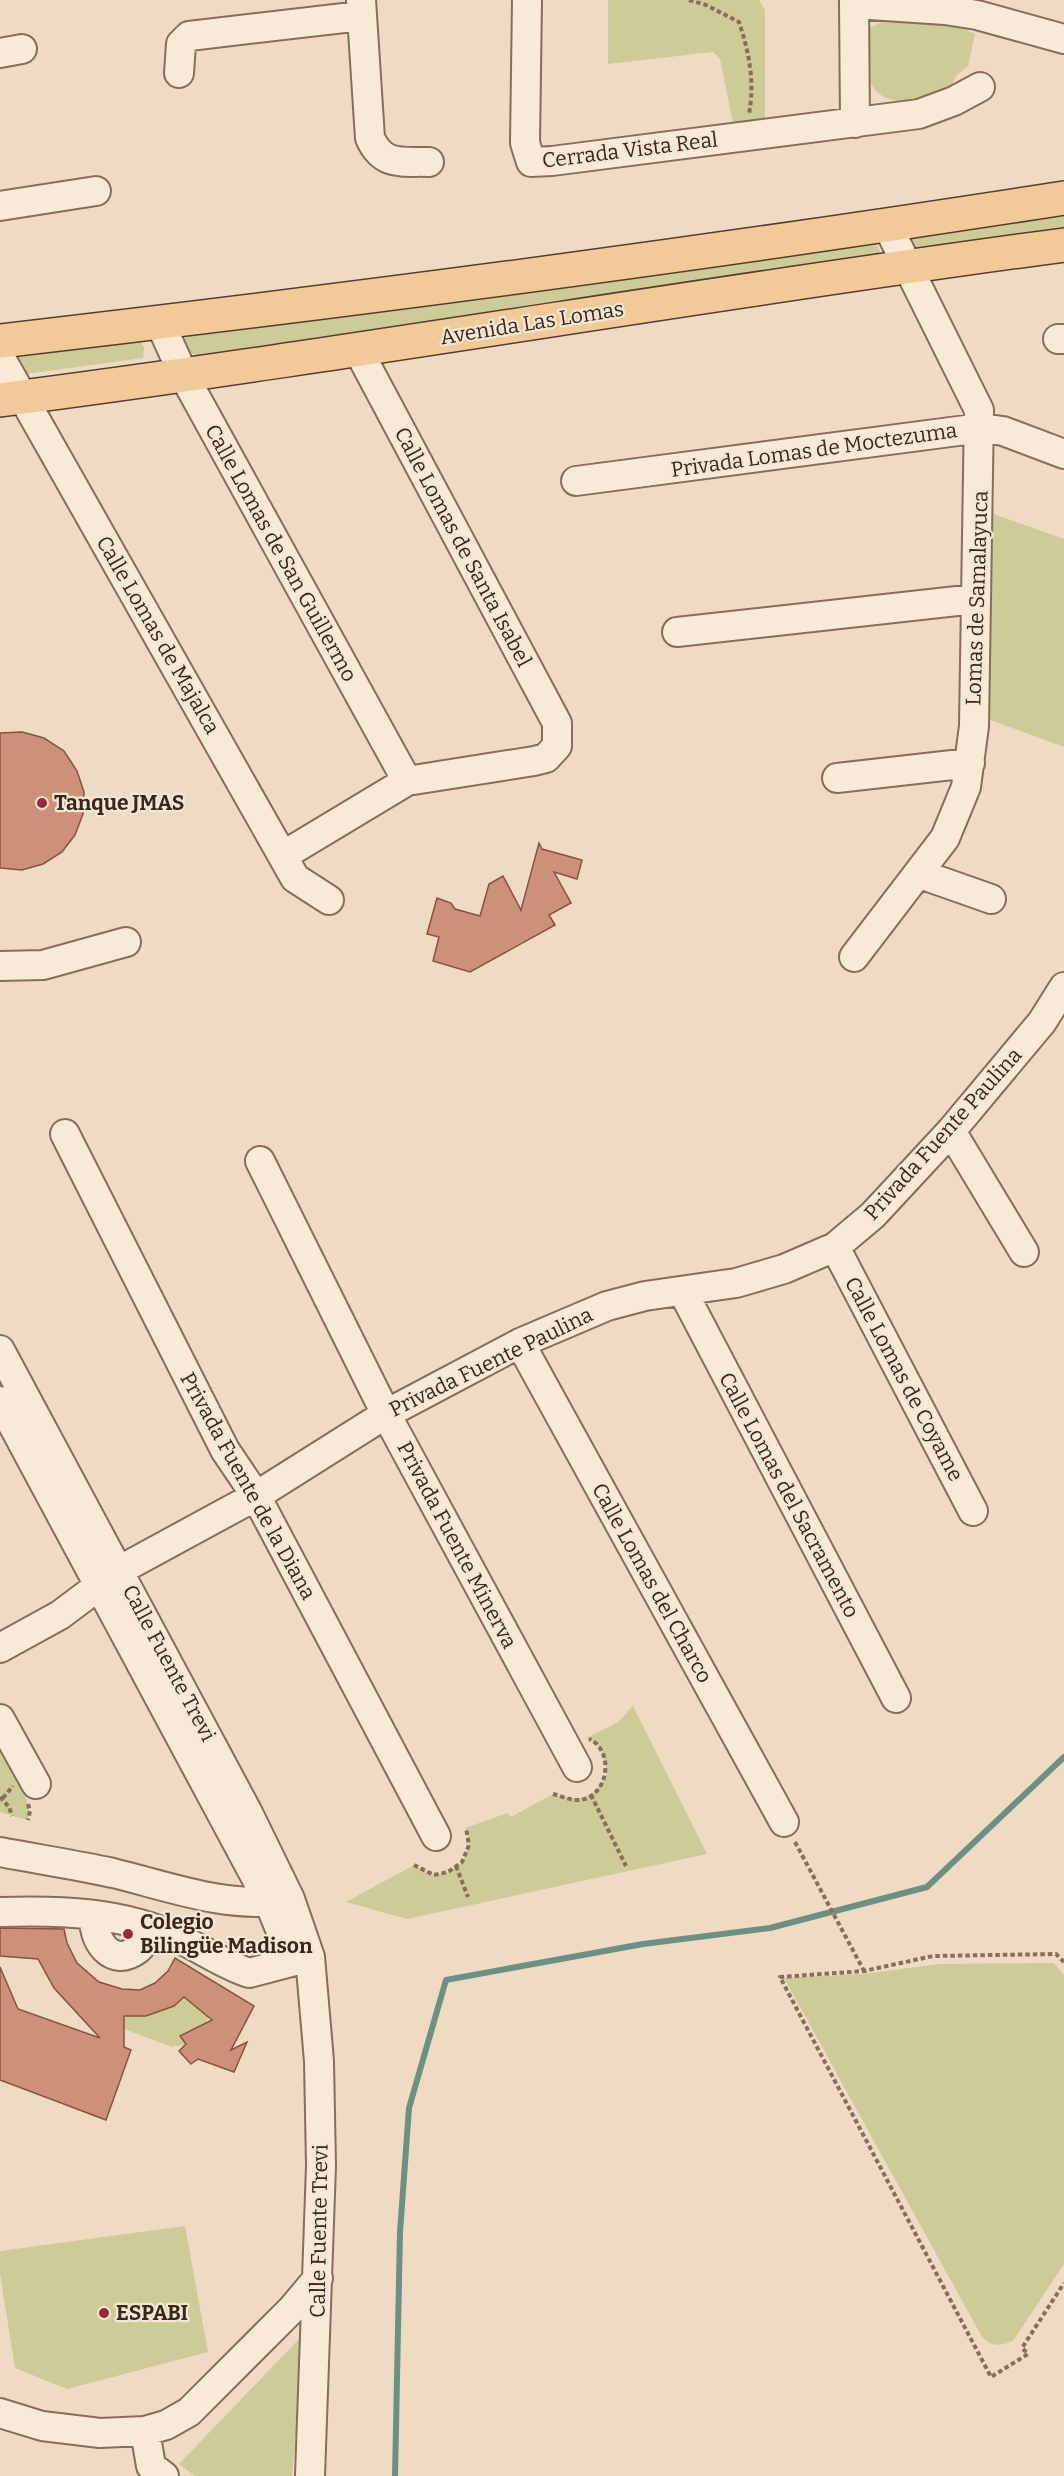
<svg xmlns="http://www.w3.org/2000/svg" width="1064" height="2476" font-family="Bitter,serif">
<rect width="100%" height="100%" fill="#efdbc3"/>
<path fill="#cdcb97" d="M608,0H759L765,10V119L733,123L720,59L713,52L608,64Z
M939,17L975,34L968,66L956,76L949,94C927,101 877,111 870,79C867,63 869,44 869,28L889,19Z
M1064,208V234L917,251L910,238L913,231Z
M873,237L880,251L875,258L200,357L191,353L184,340L189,331Z
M134,334L144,347L143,358L26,374L15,359L17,352Z
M988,512L1064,539V747L988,719Z
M633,1706L707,1854L407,1919L346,1902L414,1865L434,1875L448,1872L462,1862L469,1845L466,1828L507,1813L511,1817L553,1794C581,1802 593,1801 607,1773C604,1756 602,1745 586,1738L617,1723Z
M0,1751C11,1771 33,1797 28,1820L0,1812Z
M1054,1963L1064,1975V2264L1013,2341C1000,2346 992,2347 982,2337L784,1978L863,1974L939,1964Z
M184,1997L209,2017L205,2023L180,2036L186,2044L172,2047L124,2029L125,2016C148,2016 167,2012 184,1997Z
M185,2226L208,2352L67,2389L15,2368L0,2274V2251Z
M300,2338V2388L292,2476H195L179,2464Z"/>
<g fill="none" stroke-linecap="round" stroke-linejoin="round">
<path stroke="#6c9082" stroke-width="6" d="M395,2476L400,2232L409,2108L446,1980L643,1944L770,1928L927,1887L1064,1757"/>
</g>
<path fill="#cd9078" stroke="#89523f" stroke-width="1.5" d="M22,732L44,738L64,751L77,771L84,792L83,814L75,835L62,852L43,864L22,870L0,868V733Z
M539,843L542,849L582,860L577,879L554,872L571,903L549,915L555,925L470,972L433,961L439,937L427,934L437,898L451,903L455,909L480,916L489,884L503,876L521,910Z
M0,1928L64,1929L67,1943L77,1963L99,1982L122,1989L140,1990L155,1983L168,1971L175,1958L254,2006L231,2050L247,2042L234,2072L198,2059L191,2064L179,2051L186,2044L180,2036L212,2020L184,1997L174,2006L146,2016H124V2047L131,2050L106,2120L0,2080V1967L18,2009L100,2038L54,1988L38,1959L0,1956Z"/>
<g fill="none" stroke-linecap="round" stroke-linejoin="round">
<defs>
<path id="minor" d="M361,0L370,138C383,167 402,161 429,162
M527,0L525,143L531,162L552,161L919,114L954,101L980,87
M854,0L855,123
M855,4L945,10L977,15L1064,39
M0,53L22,49
M179,73L181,44L189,36L361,16
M0,206L96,191
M160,323L184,376L407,781
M1058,339H1064
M0,357L295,878L329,900
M576,481L981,428L1003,431L1064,454
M677,632L975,599
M837,778L970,763
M284,855L407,781L534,761L546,758L557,746V723L358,350
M920,874L991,899
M854,957L945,838L966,787L974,726L979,410L887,225
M0,966L43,965L126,942
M951,1131L1024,1252
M65,1134L225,1450L256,1496L436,1836
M260,1161L386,1414L577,1767
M835,1247L973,1511
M683,1292L896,1698
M520,1343L784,1822
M0,1350L247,1811L290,1899L310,1957L319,2061L321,2166L310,2476
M0,1401L269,1902L288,1949
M0,1648L60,1615L120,1570L256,1496L386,1414L520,1343L607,1306L645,1296L736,1283L784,1269L835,1247L873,1215L951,1131L1042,1022L1064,987
M0,1719L36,1784
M0,1852C37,1859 76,1865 113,1873C167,1886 227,1909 284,1900
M0,1912C61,1910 121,1912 178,1938C202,1949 224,1965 249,1973L310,1957
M94,1915C92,1939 111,1970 138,1949C144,1944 147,1935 151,1928
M0,2413L42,2426L100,2433L145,2431L166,2425L189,2412L292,2309L318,2278
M145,2431L151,2466L164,2476"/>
<path id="major" d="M0,341C355,300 711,253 1064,198
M0,400C356,354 709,292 1064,245"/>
</defs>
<use href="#minor" stroke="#896c5a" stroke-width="32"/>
<use href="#major" stroke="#573b2e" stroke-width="36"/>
<path stroke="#896c5a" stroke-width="4" stroke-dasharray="4.5 3" stroke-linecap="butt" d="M689,0L706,5L739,22C749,52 755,82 749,114
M553,1794C561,1796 569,1800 577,1800C608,1800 616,1751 589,1739
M591,1795L626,1866
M0,1797L9,1807L12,1816
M3,1798L13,1786
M28,1804L30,1811L28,1820
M795,1842L864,1971
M414,1865L434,1875L448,1872L462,1862L469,1845L466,1828
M456,1866L468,1897
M1064,1962L1056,1954L933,1956L864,1971L780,1977L991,2377L1028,2354L1022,2348L1064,2283"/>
<use href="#minor" stroke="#f9ead6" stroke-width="28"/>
<use href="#major" stroke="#f2ca9a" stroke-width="33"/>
</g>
<g fill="#99293a" stroke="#f6e7d3" stroke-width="2">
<circle cx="42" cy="803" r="6"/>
<circle cx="128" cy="1934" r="6"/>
<circle cx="104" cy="2313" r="6"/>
</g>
<g text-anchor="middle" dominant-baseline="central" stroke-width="4.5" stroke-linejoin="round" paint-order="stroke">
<g font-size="21" fill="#39271e" stroke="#f6e7d3">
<text transform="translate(630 150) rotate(-7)">Cerrada Vista Real</text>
<text transform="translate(532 323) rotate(-9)">Avenida Las Lomas</text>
<text transform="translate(814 450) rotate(-8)">Privada Lomas de Moctezuma</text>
<text transform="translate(463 547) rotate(62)">Calle Lomas de Santa Isabel</text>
<text transform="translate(281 553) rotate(61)">Calle Lomas de San Guillermo</text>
<text transform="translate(977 598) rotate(-88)">Lomas de Samalayuca</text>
<text transform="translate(158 635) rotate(60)">Calle Lomas de Majalca</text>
<text transform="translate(943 1134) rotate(-48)">Privada Fuente Paulina</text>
<text transform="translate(491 1362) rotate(-26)">Privada Fuente Paulina</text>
<text transform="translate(904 1379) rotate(62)">Calle Lomas de Coyame</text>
<text transform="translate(248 1486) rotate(61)">Privada Fuente de la Diana</text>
<text transform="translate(789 1495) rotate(62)">Calle Lomas del Sacramento</text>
<text transform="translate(457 1545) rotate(62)">Privada Fuente Minerva</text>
<text transform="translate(652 1583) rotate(61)">Calle Lomas del Charco</text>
<text transform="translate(169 1663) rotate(62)">Calle Fuente Trevi</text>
<text transform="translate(319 2231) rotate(-89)">Calle Fuente Trevi</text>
</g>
<g font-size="21" font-weight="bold" fill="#39271e" stroke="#f6e7d3" text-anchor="start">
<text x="54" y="803">Tanque JMAS</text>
<text x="140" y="1922">Colegio<tspan x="140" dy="24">Bilingüe Madison</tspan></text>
<text x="116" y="2313">ESPABI</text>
</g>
</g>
</svg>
